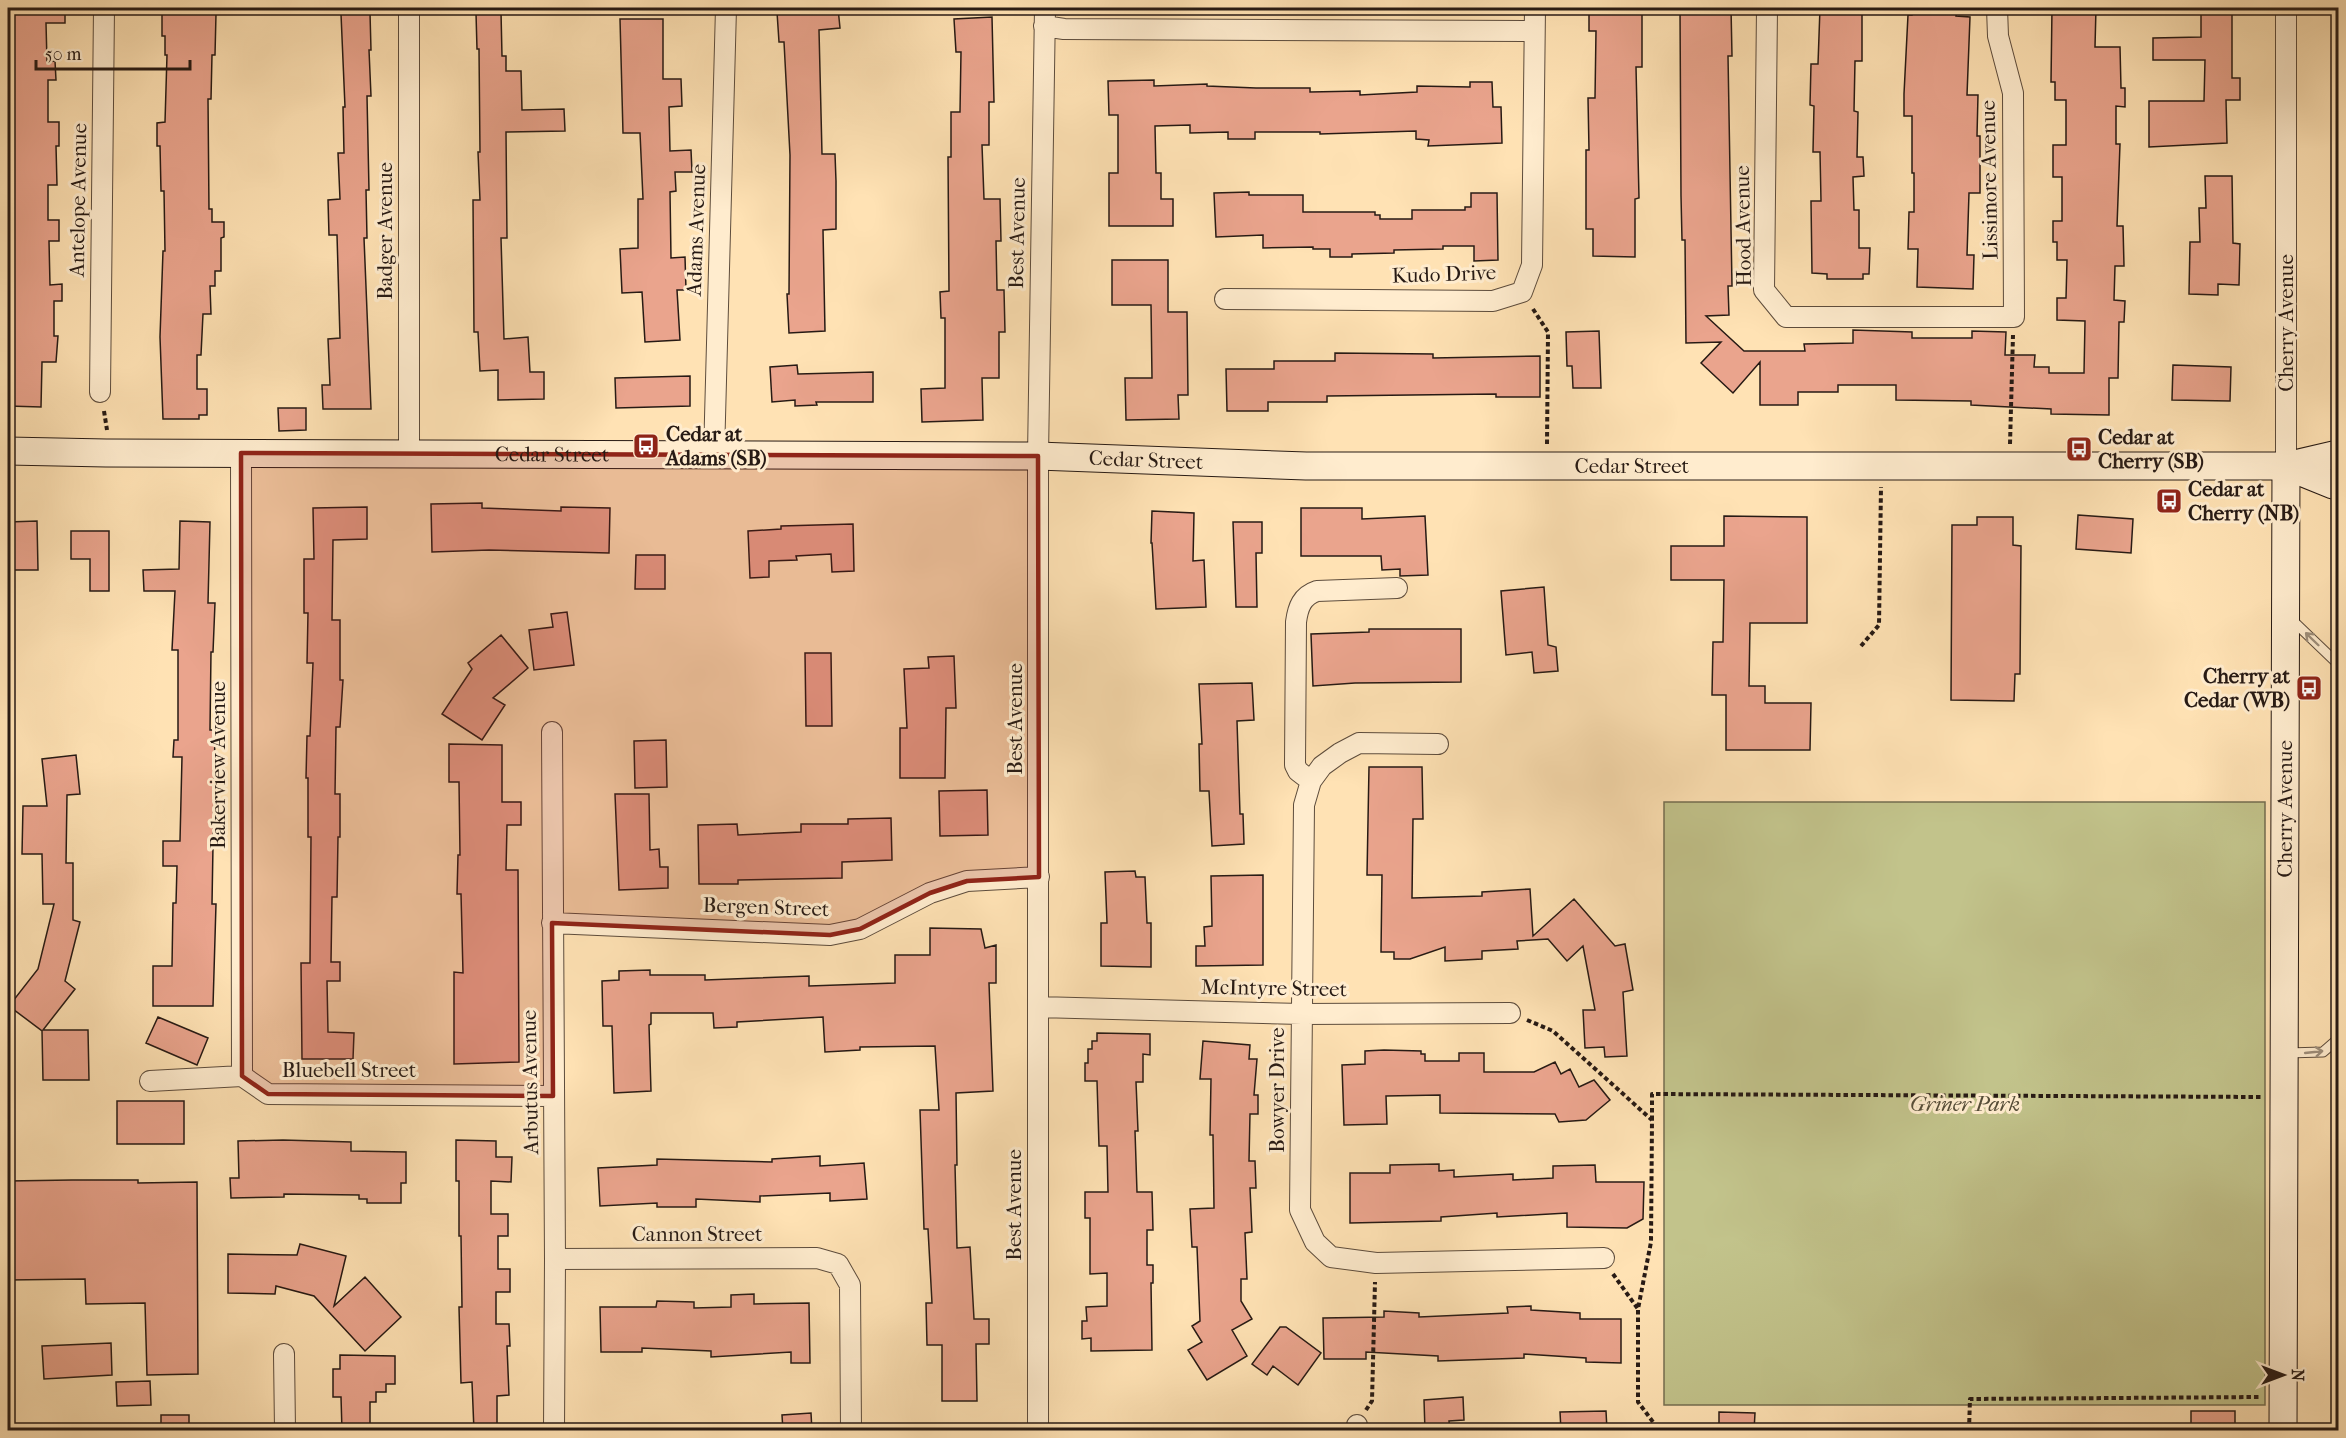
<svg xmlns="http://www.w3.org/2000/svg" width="2346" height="1438" font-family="'IM FELL French Canon',serif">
<rect width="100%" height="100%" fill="#ffe2b4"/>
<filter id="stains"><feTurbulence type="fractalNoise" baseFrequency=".00333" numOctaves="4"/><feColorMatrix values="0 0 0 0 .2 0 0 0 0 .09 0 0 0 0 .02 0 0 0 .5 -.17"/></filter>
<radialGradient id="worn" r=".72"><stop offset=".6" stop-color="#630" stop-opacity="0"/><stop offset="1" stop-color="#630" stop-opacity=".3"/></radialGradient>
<path fill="#c2c38b" stroke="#746e50" stroke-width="1.5" d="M1664,802H2265V1405H1664Z"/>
<path fill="#eaa48d" stroke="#271a14" stroke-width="1.5" d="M10,8H65V23H46L47,62L55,61L56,80H48V122H59V146H56L57,185H48V220H59V241H49L50,285L62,284V301H54V336H58L56,362H42L41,407L8,406V106H13Z
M825,8H838L840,28L819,30L822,154H835L836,181V229L823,230L825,331L789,333L787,294H789L790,155L784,42H779L777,12Z
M1589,8H1631V10H1642V67H1636L1639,198L1635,199V257L1593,256V229H1586V150H1589L1588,98H1595L1596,31H1589Z
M1680,8H1731L1732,56H1728L1732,286H1728L1729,315L1706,316L1744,351H1805L1804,344L1853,343V330L1912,332V338H1972V331L2006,332L2005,355H2035L2034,367H2049V373H2084L2085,321L2057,320V298H2066L2067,260H2057V242H2053V221H2062V177H2053V145H2066V100H2055V82H2051L2052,8H2096L2095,47H2120L2121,88H2125V107L2116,106V144H2120L2117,226H2123L2124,266H2115L2114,300L2125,301L2124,322H2119L2118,378H2109V415L2051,414V409L1971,405V401L1896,400V385H1838V392H1798V405H1760V362L1733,393L1701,363L1721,342L1686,343L1685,240H1682L1681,196Z
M1820,8H1862V61H1855L1854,111L1858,112L1857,157H1863L1864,176L1853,177L1854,210H1859V248H1870L1869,274H1863V279H1827V274L1812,273L1811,201H1821L1820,152H1813L1814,106L1810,105L1811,64H1818Z
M1913,8H1957L1956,16L1970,17L1967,95H1978L1977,136H1980V193H1969L1967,255H1974L1973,289L1917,287L1918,249H1908L1909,212H1914V173H1912V116H1904V94L1908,15H1912Z
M2201,8H2232V78H2240V100H2226L2227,143L2149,147V101H2204L2205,60H2153V38L2201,37Z
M501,12L502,56H506V71H521L522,110L564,109L565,131L506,132L507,238H501L504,339L528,337L530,372H544V399L498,400V370L480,371L478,332H474L473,200H480L478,152H480L479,49H477L476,13Z
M162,13L216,14L215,55H212L211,99H208L209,209H212V222H224V237L221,238V271H215V286H210L211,314H203L201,355H197V389H207V415H199V419H163L160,337L163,251H165L164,191H161L160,146H157V123L165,122L167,55H165V36H162Z
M370,13L371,50H369L371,96H367L369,190H366L367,238H364L371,409H323L322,385H330L328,339L340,338L337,235H329L328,200L340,199L338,153H344L343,107H345L341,14Z
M992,17L994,102H989V145H982L984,199H1000L1001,241H996L997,290H1004L1005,332H999V378H982L983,420L922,422L921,389L945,388V318H941L940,292L949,291L948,157H951V112H960L961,52H956L954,19Z
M620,19H663V79H681L682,106L669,107L670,151L691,150L692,172H675L676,191L670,192L671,258L685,257L686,290H677L680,340L645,342L642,292L622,293L620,249L638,248V199H643L640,133H623Z
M1154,80V86L1207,84V86L1256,88H1310V92L1360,91V95L1417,92V86L1470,87V82H1492L1493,107H1501L1502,143L1428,146L1429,140L1416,139V131L1320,134V132H1255V139H1228V132L1190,133V125L1155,126L1156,173H1161V199H1173V226H1109V173H1118V115H1109L1108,81Z
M2205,176H2232L2233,243L2240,244L2239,285L2218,284V295L2189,294L2190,242H2200L2199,208H2206Z
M1249,192V195H1303V212H1375V215H1380V219H1412V210H1465V207H1471V193H1497L1498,260L1474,261V246H1443V249L1394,250V253L1352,254V257H1330V249H1313V247L1263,248V235L1216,237L1214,193Z
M1112,260H1168V312H1187L1188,395H1178L1179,419L1126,420L1125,378H1152L1151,305H1112Z
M1599,331L1601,388H1573L1572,366H1567L1566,332Z
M1335,353L1433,354V358L1540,356V397H1496V394L1327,396V402H1268V411H1227L1226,369H1274V361H1335Z
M797,365L798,374L873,372V402H816L817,405L795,406V400L772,402L770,367Z
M2173,365L2231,367L2230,401L2172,400Z
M690,376V406L616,408L615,378Z
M278,408H306V430L279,431Z
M482,503V508L561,511V507L610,508L609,553L489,550L432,552L431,504Z
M367,507V539L333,540L332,620H340V680H343L340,727H336L335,794H340V837H338L337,897H332L331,962H340V981H327L328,1032L354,1033L353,1059H302L301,963H310L311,837H308V778H306L307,736H310L313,663H307L308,613H304V559H314L313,508Z
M1301,508H1362V519L1425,516L1428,575L1400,576V569L1382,570L1381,556H1301Z
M1152,511L1194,513L1193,561L1204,560L1206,607L1156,609L1152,543H1151Z
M2078,515L2133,519L2131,553L2076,549Z
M1724,516L1807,517V623H1750L1749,686H1765V703H1811L1810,750H1726V695H1712L1713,642H1723L1724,580H1671V546H1724Z
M1977,517H2013V545L2021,546L2020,674H2015L2014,701L1951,700L1952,525H1977Z
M37,521L38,570H8V522Z
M180,521L210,522L208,603H215L213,652H211L210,730H215L212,904H216L213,1006H153V966H172L173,903H176L177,866H163V841H180L182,757H173L174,740H178V650H172L175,591H144L143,570L179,569Z
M1233,522H1262V553H1256L1257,607H1236Z
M853,524L854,571L832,572L831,554L796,556L797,560L769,561V577L750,578L748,531L781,529V526Z
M71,531H109V591H90V559H71Z
M636,555H665V589H635Z
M1544,587L1548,645L1556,647L1558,671L1534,673L1532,652L1506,655L1501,591Z
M567,612L574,665L534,670L529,630L553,627L551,614Z
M1369,629H1461V682L1355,683L1313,686L1311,634L1369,632Z
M501,635L528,668L493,698L505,705L482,740L442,714L472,669L468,663Z
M805,653H831L832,726H806Z
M954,656L956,708H946L945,778H900V728H907L904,669L929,668L928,657Z
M1252,683L1254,720L1237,721L1240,814H1243L1244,844L1212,846L1209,791H1200L1199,744H1202L1199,684Z
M666,740L667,787L635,788L634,741Z
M449,744L502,745V802H521V825H507L506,870H518L519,1062L454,1064V972L463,973L461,894H457L458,855H460L459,782H449Z
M76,755L80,794L67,795L66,863H73V920L80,922L65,981L75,989L43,1030H88L89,1080H43L42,1031L9,1006L38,969L54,904H43L42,854H22L23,806H47L42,759Z
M1369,767H1422L1423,819H1413L1412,898L1482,896V892L1530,889L1533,936L1574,899L1615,946L1625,944L1633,990L1623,992L1627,1056L1605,1057L1604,1047L1585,1048L1583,1010H1595L1583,946L1567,961L1548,939L1517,941L1518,949L1482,951V959L1445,961V947L1410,959H1394V952H1381L1382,875H1367Z
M987,790L988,835L940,836L939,791Z
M615,794H649L650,850L659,849L660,867H668V888L619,890Z
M891,818L892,860L842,862V878L738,880V884H699L698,825L737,824L738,835L801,832V824H848V819Z
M1135,871L1136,877H1145L1147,923H1151V967L1101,966V923H1107L1105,872Z
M1263,875V965L1196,966V946H1205L1204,927L1212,926L1211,876Z
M930,928L981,929L985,948L996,945V983H989L993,1091L956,1093L957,1165H955L957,1248L970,1247L974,1319H989V1344H976L977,1401H942V1345H927L926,1303H932L928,1229H924L920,1110H939L935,1046L860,1047V1050L825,1052L823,1017L737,1022V1027L714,1028L713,1013H651V1024L649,1025L651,1091L614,1093L612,1026H603L602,981L619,980V971L650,970V975H705V980L809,976V986L895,983V955H930Z
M158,1017L208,1038L197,1065L146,1043Z
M1097,1033L1150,1034V1055L1143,1054V1082H1136L1138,1131H1135L1137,1192H1152L1153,1230H1147V1265H1153V1283H1151L1152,1350L1091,1351V1338L1082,1339V1321H1087L1086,1307L1107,1306V1273L1090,1274V1218H1085V1192H1108L1107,1146H1099L1097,1081H1085V1063H1088V1049H1092V1041H1097Z
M1203,1041L1250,1045L1249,1059H1257L1254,1095H1258V1114H1250L1249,1161H1255L1256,1188H1250L1252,1232L1245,1233L1247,1279H1241V1301L1252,1319L1232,1330L1247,1356L1207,1380L1188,1350L1202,1342L1192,1326L1200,1321L1197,1247H1192L1190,1209L1214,1208L1213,1135H1210L1211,1079H1200Z
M1384,1050L1421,1051V1054H1425V1061H1459V1053H1484V1072H1534L1555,1062L1561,1074L1570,1069L1579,1087L1594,1080L1610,1100L1586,1120L1559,1122L1555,1114L1440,1113V1095L1386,1096L1387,1124L1344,1125L1342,1065L1365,1064V1051Z
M117,1101H184V1144H117Z
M283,1140L351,1142V1151L406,1152V1183H401V1203H367V1199H359V1195L284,1194V1197L231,1198L230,1178H239L238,1141Z
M456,1140L496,1141V1157H512L511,1182L491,1181V1214H508V1236H498V1269H510V1292H496V1324H509L510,1346H507L509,1395L497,1396V1431H474L472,1382L461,1383L459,1307H462L461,1236H459V1181H456Z
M820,1156V1166L864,1163L867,1199L830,1201V1193L760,1196V1202L696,1199V1207H657V1203L600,1206L598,1168L657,1165V1159L772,1162V1159Z
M1439,1164V1171L1454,1170V1177L1513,1174V1180L1553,1178V1166L1595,1165L1596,1182H1644L1643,1219L1627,1228L1567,1227V1213L1497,1217V1213L1441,1217V1221L1350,1223V1173H1390V1165Z
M72,1180H138V1183L197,1182L198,1374L147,1375L145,1303L86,1304L85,1279L8,1280V1181Z
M300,1244L346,1256L334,1306L365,1277L401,1317L365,1351L314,1296L276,1286L275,1294L228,1293V1254L297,1255Z
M754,1294V1304L809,1303L810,1363H791V1352L711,1357V1351L642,1348V1352H601L600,1307H656L657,1301L694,1302V1308L731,1307V1295Z
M1531,1306V1310L1580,1313V1319H1621V1363L1586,1362V1358L1524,1354V1358L1438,1361V1356L1366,1352V1359H1324L1323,1318L1384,1317V1311L1419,1313V1317L1508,1313L1507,1307Z
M1280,1327H1286L1321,1353L1298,1385L1273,1366L1267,1375L1252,1364Z
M111,1343L112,1375L44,1379L42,1346Z
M340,1355L395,1356V1384H386V1392H376V1402H370V1431H342L341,1397H333V1369H340Z
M150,1381L151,1405L117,1406L116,1382Z
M1463,1397L1464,1420L1449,1421L1450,1431H1425L1424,1400Z
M1606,1411L1607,1430L1561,1431L1560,1412Z
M2191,1411H2235V1431H2191Z
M1719,1412L1755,1413L1754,1431H1719Z
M811,1413L812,1431H783L782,1415Z
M161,1415H189V1431H161Z"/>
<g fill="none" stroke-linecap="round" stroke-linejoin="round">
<defs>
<path id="lane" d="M2290,618L2338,664
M2287,1053L2323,1052L2338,1039"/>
<path id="street" d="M1767,8L1764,290L1786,317H2014L2013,93L1998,36L1997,8
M2286,8V466
M1044,26L1064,29L1534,31
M1225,299L1493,301L1522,292L1532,265L1535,8
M100,392L104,8
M241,453L242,1076
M409,454V8
M714,455L726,8
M552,732L555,1259L554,1430
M1438,744L1359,743L1340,753L1322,766L1311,781L1304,805L1300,1210L1315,1242L1331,1257L1376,1263L1604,1258
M1311,781L1298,771L1295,765L1296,622C1298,607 1302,596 1317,591L1397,588
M552,923L830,935L860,929L930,893L967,881L1039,877
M1038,1007L1302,1014L1510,1013
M150,1081L242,1076L268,1094L553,1096
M555,1259L817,1258L838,1264L850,1285L851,1430
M284,1354L285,1430
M1357,1425V1430
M1038,1430V456L1045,8"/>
<g id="secondary">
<path id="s1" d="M8,451L106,453L1038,456L1306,466H2286L2338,454"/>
<path d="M2286,466L2333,485H2338"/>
<path id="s2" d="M2283,1430L2286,466"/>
</g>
</defs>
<use href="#lane" stroke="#5d4c3c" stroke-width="11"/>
<use href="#street" stroke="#5d4c3c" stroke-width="22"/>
<use href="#secondary" stroke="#271a14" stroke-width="29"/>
<path stroke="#271a14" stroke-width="4" stroke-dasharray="4.5 3" stroke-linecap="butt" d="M1533,309L1548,332L1547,445
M104,411L107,430
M2010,444L2013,335
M1861,646L1879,625L1881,487
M1527,1020L1553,1031L1652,1120L1651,1242L1638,1309V1402L1659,1430
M1652,1120V1094L2263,1097
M1613,1274L1638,1309
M1366,1410L1372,1401L1375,1282
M1969,1430L1970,1399L2261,1397"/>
<use href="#lane" stroke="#ffecce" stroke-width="9"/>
<use href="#street" stroke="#ffecce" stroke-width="20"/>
<use href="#secondary" stroke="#ffecce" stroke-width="27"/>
</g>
<defs><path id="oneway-shaft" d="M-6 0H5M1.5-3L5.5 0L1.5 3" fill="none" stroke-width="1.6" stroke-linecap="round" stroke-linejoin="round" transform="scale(1.5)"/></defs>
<g stroke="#9e8e7a">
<use href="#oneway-shaft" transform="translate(2312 639) rotate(-136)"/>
<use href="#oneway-shaft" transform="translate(2314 1052) rotate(-6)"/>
</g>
<path fill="#8f2418" fill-opacity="0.2" stroke="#8f2418" stroke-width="4.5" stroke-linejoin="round" d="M241,453L1038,456L1039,877L967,881L930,893L860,929L830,935L552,923L553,1096L268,1094L242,1076Z"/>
<defs>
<symbol id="bus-square" viewBox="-11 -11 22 22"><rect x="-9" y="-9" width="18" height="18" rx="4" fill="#8f2418" stroke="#ffecce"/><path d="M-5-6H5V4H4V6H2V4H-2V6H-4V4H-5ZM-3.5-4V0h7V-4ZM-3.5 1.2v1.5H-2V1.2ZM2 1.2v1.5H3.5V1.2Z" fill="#fff"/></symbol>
</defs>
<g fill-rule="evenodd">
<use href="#bus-square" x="631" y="431" width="30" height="30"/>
<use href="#bus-square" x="2064" y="434" width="30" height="30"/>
<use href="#bus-square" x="2154" y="486" width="30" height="30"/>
<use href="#bus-square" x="2294" y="673" width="30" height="30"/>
</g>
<g text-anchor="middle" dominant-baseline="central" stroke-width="6" stroke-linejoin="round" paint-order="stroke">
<g font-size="21" fill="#271a14" stroke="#ffecce">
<text transform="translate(1989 180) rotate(-91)">Lissimore Avenue</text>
<text transform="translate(78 200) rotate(-89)">Antelope Avenue</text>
<text transform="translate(1743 226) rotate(-91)">Hood Avenue</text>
<text transform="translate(696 230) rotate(-88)">Adams Avenue</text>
<text transform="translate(385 231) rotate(-90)">Badger Avenue</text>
<text transform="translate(1017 233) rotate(-89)">Best Avenue</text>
<text transform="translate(1444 274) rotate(-2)">Kudo Drive</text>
<text transform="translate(2286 323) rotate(-90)">Cherry Avenue</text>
<text stroke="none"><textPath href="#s1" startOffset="544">Cedar Street</textPath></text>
<text stroke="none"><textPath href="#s1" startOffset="1138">Cedar Street</textPath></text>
<text stroke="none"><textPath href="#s1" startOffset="1624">Cedar Street</textPath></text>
<text transform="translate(1015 719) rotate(-90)">Best Avenue</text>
<text transform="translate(218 765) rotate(-90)">Bakerview Avenue</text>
<text stroke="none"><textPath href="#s2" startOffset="621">Cherry Avenue</textPath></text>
<text transform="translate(766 907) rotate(2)">Bergen Street</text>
<text transform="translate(1274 988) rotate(1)">McIntyre Street</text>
<text x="349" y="1070">Bluebell Street</text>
<text transform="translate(530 1082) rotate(-91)">Arbutus Avenue</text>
<text transform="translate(1277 1090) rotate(-90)">Bowyer Drive</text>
<text transform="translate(1014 1205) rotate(-90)">Best Avenue</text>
<text x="697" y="1234">Cannon Street</text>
</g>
<g font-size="21" font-weight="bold" fill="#271a14" stroke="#ffecce" text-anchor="start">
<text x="666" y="434">Cedar at<tspan x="666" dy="24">Adams (SB)</tspan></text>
<text x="2098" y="437">Cedar at<tspan x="2098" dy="24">Cherry (SB)</tspan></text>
<text x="2188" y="489">Cedar at<tspan x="2188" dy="24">Cherry (NB)</tspan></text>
<text x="2290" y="676" text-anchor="end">Cherry at<tspan x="2290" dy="24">Cedar (WB)</tspan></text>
</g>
<g font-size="21" font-style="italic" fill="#564d38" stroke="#ffecce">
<text x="1965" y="1104">Griner Park</text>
</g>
</g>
<rect width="2346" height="1438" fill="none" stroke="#ffe2b4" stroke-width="30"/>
<rect x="9" y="9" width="2328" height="1420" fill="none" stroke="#271a14" stroke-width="3"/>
<rect x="15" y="15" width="2316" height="1408" fill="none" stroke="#271a14" stroke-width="1.5"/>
<g transform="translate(2283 1375) rotate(90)" stroke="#ffecce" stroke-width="4.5" paint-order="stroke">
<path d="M0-4.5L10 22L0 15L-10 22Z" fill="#271a14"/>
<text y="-9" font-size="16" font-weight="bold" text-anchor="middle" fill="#271a14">N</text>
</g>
<path d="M36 60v9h154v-9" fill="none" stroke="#271a14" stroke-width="3"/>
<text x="45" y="60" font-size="18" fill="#271a14" stroke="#ffecce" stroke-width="4.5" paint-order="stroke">50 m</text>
<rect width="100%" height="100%" filter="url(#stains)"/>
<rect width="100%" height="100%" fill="url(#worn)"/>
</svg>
